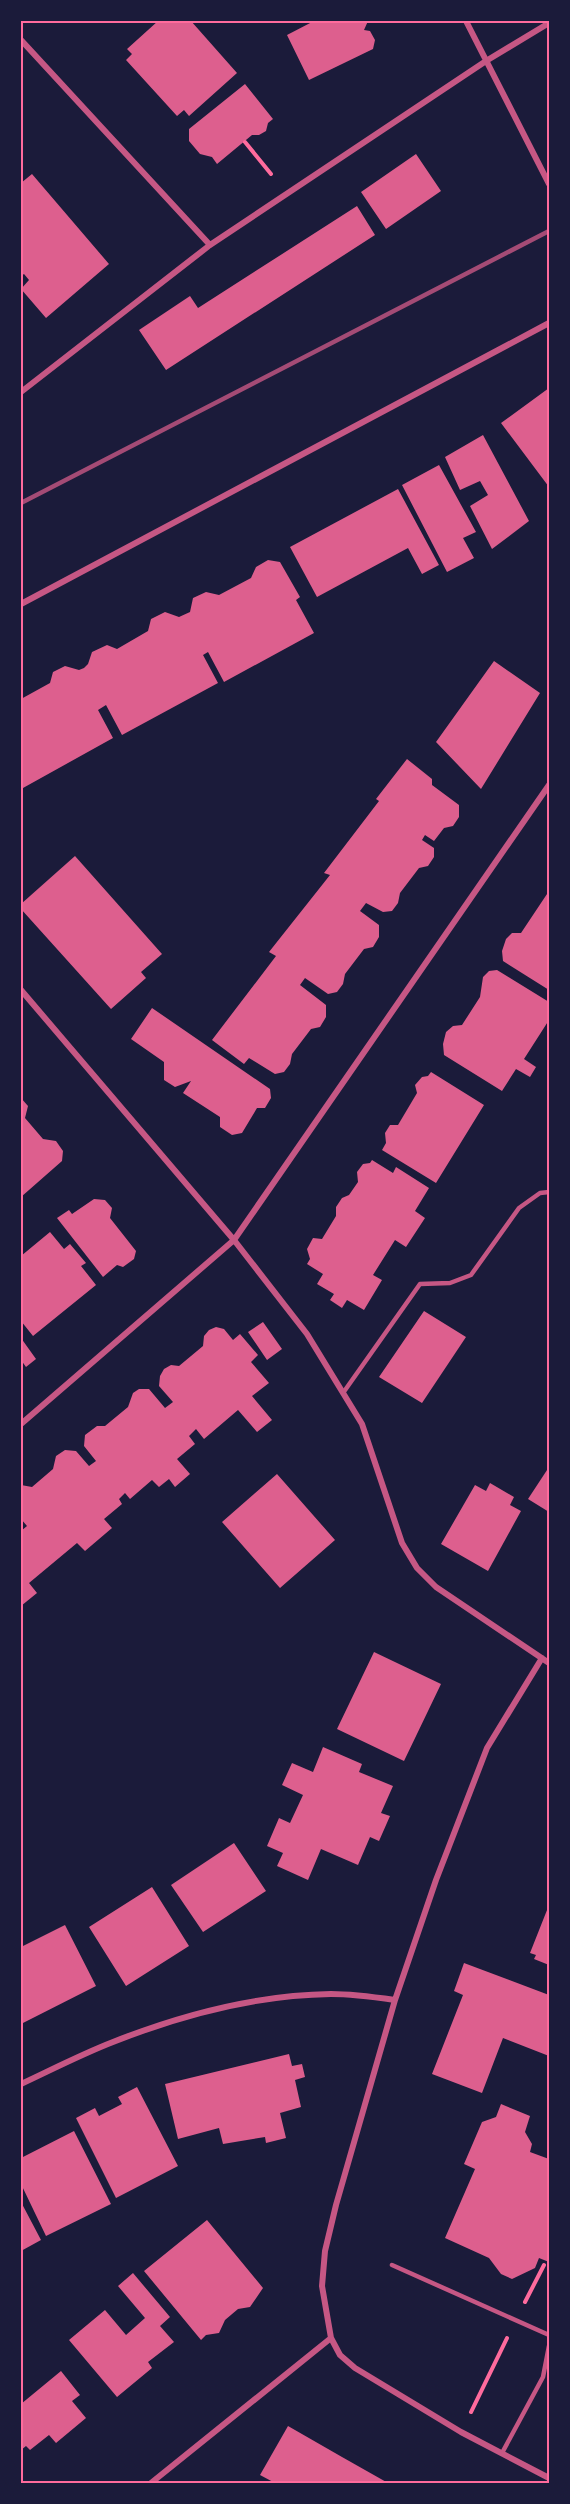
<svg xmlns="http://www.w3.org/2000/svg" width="570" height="2504" font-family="Arial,sans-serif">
<rect width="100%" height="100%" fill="#1b1b3a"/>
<path fill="#dd5f8e" d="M158,21H191L237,73L189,116L184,110L177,116L126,60L132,54L127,49Z
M314,21H368L364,30L370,31L375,40L373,49L309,80L287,35Z
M245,84L273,119L268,123L266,131L259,135H252L217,164L212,157L200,154L189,141V129Z
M416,154L441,191L386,229L361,192Z
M32,174L109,264L46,318L21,289L29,280L24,274L21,276V183Z
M357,206L375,235L166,370L139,330L190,296L198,308Z
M549,388V487L501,423Z
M483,435L529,521L492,549L470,506L488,495L480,481L460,490L445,457Z
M439,465L476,532L463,538L474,558L447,572L402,485Z
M398,489L439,565L422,574L408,548L317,597L290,547Z
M268,560L280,562L300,597L296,600L314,633L224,682L208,652L203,655L218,683L122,735L106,705L98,710L113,738L23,788L21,784V699L50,683L53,672L65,666L79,670L84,668L88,664L92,652L107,645L117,649L148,631L151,619L165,612L179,617L190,612L193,598L206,592L219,595L251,578L256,567Z
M494,661L540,693L481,789L436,742Z
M407,759L432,779V785L459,805V817L453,826L444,828L434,841L425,835L422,840L434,848V857L428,866L419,868L400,893L398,903L392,911L383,912L366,903L360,911L379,925V937L373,947L364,949L345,974L343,984L337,992L328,994L305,978L300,985L326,1005V1017L320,1027L311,1029L292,1054L290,1064L284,1072L275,1074L249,1058L244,1064L212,1040L276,956L269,952L330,875L324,873L379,801L376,799Z
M75,856L162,954L141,972L146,978L111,1009L21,909V904Z
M549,891V990L503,961L502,951L506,939L512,933H521Z
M497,970L549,1002V1020L524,1059L536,1067L530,1077L516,1069L502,1091L444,1055L443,1044L446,1032L453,1026L462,1025L480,997L483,977L489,971Z
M152,1008L270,1089L271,1098L265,1108H257L242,1133L232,1135L220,1127V1117L183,1093L191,1081L175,1087L164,1080V1062L131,1039Z
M431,1072L484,1105L436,1183L382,1150L386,1143L385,1133L390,1125H398L417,1093L415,1085L422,1077L428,1076Z
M21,1098L28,1106L25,1118L43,1139L56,1141L63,1151L62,1161L21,1197Z
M372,1160L393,1173L396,1167L429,1188L415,1211L425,1218L406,1247L395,1240L373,1275L382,1280L364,1310L347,1300L342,1308L330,1300L334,1294L317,1284L323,1274L307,1264L310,1259L307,1249L313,1238L322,1239L336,1216V1207L342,1198L349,1195L358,1182L357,1172L363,1164L370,1163Z
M94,1199L105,1200L112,1208L110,1218L136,1251L134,1259L123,1267L117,1265L103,1277L57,1218L69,1210L72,1214Z
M50,1232L64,1249L70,1244L86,1263L81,1266L96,1285L33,1336L21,1321V1256Z
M424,1311L466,1337L422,1403L379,1377Z
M263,1322L282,1349L267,1360L248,1332Z
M216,1327L224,1329L233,1340L240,1334L258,1355L251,1362L269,1383L252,1396L272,1420L257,1432L238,1410L204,1439L196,1429L189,1436L195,1444L177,1459L190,1474L175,1487L169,1479L159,1487L152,1480L130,1499L125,1493L119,1499L122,1504L104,1519L112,1528L85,1551L77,1543L29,1583L37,1593L21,1606V1531L27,1526L21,1519V1485L32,1487L53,1469L56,1456L65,1450L76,1451L89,1466L96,1461L84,1446L85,1435L97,1426H105L128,1407L133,1393L139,1389H149L165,1408L173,1402L159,1386L160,1376L164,1369L171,1365L179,1366L203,1346L204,1336L209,1330Z
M21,1338L36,1359L26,1367L21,1360Z
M549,1467V1512L528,1499Z
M277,1474L335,1540L280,1588L222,1522Z
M490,1483L514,1497L510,1505L521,1511L488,1571L441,1544L475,1485L486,1491Z
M374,1652L441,1684L404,1761L337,1729Z
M323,1747L362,1764L359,1772L393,1786L381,1813L390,1816L379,1841L370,1837L358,1865L321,1849L308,1880L277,1866L283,1853L267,1846L279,1818L290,1823L303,1795L282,1785L292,1763L313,1772Z
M234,1843L266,1891L203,1932L171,1885Z
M152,1887L189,1946L126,1986L89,1927Z
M549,1905V1965L534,1959L536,1955L530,1953Z
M65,1925L96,1986L21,2024V1947Z
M464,1963L549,1995V2056L503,2038L482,2093L432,2074L463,1995L454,1991Z
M289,2054L292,2066L302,2064L305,2077L295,2080L301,2107L280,2113L286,2138L266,2143L265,2137L223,2144L219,2128L178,2139L165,2084Z
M137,2087L178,2166L116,2198L76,2118L95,2108L99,2116L122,2104L118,2097Z
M501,2104L530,2116L525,2132L532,2144L530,2152L549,2159V2262L539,2258L535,2268L512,2279L501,2274L489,2258L445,2238L475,2169L464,2164L482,2122L496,2117Z
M74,2131L111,2204L46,2236L21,2184V2158Z
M21,2202L41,2240L21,2251Z
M207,2220L263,2288L250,2307L238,2309L225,2320L219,2333L206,2335L201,2340L144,2271Z
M133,2273L170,2317L160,2326L174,2342L148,2362L152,2368L117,2397L69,2340L105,2310L126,2335L145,2318L118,2286Z
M61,2371L80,2395L72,2401L86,2418L56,2443L49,2435L30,2450L26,2446L21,2450V2404Z
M288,2426L342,2457L388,2483H275L260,2475Z"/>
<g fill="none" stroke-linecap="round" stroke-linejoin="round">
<path stroke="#ff6b9d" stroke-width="4" d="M245,142L271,174
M525,2302L544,2265
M471,2412L507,2338"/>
<path stroke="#c65784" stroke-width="4.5" d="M343,1393L420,1284L450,1283L471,1275L519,1208L540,1193L549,1192
M392,2265L549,2335
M502,2453L543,2377L549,2346"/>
<path stroke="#c65784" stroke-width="6" d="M466,21L549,184
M21,40L210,245
M21,392L210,245L486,61L549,23
M21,604L549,323
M21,990L234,1240L307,1334L362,1424L402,1543L417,1568L436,1587L549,1663
M21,1424L234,1240L549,785
M542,1658L487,1748L436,1880L395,2000L336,2205L325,2251L322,2286L331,2338L340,2355L355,2368L461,2432L549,2478
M21,2084C51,2070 82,2054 113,2042C181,2015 258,1995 331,1994C353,1994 374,1997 395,2000
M151,2483L331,2338"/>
<path stroke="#a44b75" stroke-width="4.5" d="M21,503L549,231"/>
</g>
<rect width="570" height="2504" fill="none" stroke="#1b1b3a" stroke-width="45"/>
<rect x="22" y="22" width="526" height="2460" fill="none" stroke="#ff6b9d" stroke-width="2"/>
</svg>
